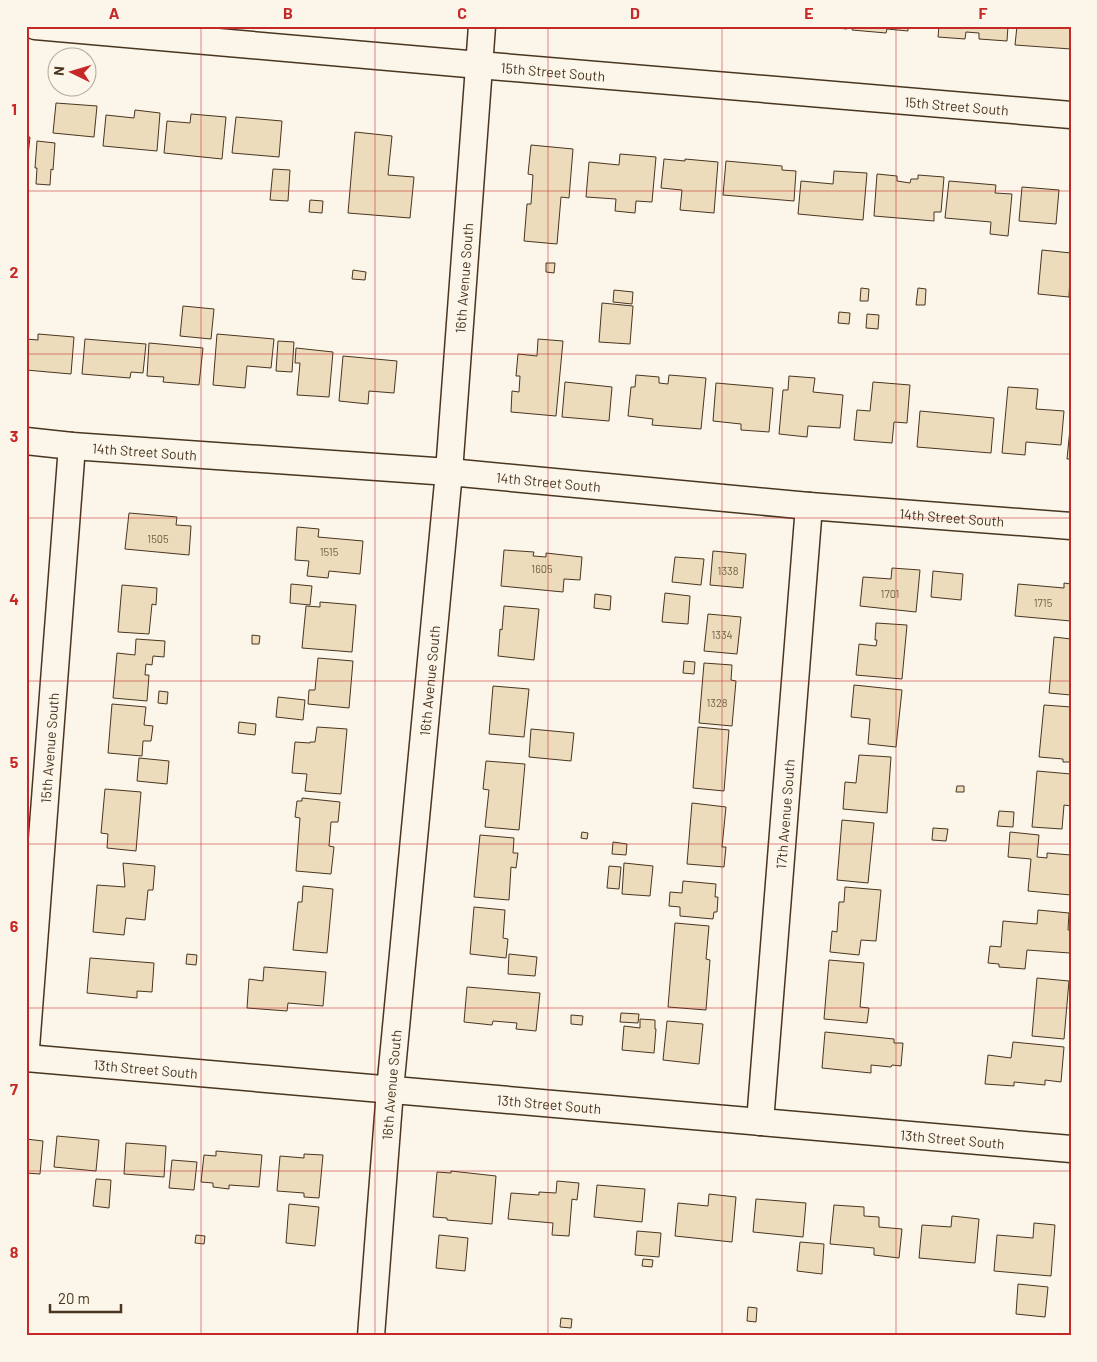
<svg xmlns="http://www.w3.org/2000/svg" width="1097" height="1362" font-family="Barlow,sans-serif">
<rect width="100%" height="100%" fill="#fbf6e9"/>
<path fill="#ecdcbc" stroke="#4a3520" d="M815,26H847V29Z
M853,26H908V31L887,29L886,33L852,30Z
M939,26H1008L1007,41L979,39V33L966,32L965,39L938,37Z
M1017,26H1071V49L1015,45Z
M56,103L97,106L94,137L53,133Z
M135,110L160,113L157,151L103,146L106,115L134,118Z
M191,114L226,117L222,159L164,153L167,121L190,123Z
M236,117L282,121L279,157L232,153Z
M355,132L392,136L388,175L414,177L410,218L348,213Z
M26,137H30L27,164H26Z
M37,141L55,143L53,170L51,169L50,185L36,184L37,168H35Z
M531,145L573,149L569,198L561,197L557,244L524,241L527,204H531L533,175L528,174Z
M620,154L656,157L652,202L636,201L635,213L615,211L616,199L586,197L589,162L619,165Z
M664,159L685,161V159L718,162L714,213L680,210L682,190L661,188Z
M726,161L782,166V170L796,171L794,201L723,195Z
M273,169L290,170L288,201L270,200Z
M834,171L867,173L863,220L798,214L801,181L833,184Z
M877,174L897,176V181L910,183L911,179H918V175L944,177L941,212H934V221L874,216Z
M949,181L996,185L995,193L1012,194L1008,236L990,234L991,222L945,218Z
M1022,187L1059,190L1056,224L1019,221Z
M310,200L323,201L322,213L309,212Z
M1042,250L1071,253L1069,297L1038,294Z
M546,263H555L554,273L546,272Z
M353,270L366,272L365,280L352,279Z
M861,288L869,289L868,301H860Z
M918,288L926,289L925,305H916Z
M614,290L633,292L632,304L613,302Z
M602,303L633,306L630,344L599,342Z
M183,306L214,309L211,339L180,336Z
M839,312L850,313L849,324L838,323Z
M867,314L879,315L878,329L866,328Z
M38,334L74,337L71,374L26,370V339L38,340Z
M217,334L274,339L271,368L247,366L245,388L213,385Z
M85,339L146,344L143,373L131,372L130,378L82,374Z
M538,339L563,341L556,416L511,412L512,391L519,392L520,376H516L518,354L537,356Z
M278,341L294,342L292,372L276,371Z
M149,343L203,348L199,385L163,382L164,377L147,376Z
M296,348L333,352L329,397L297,395L300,363H295Z
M343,356L397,361L394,393L369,391L368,404L339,401Z
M636,375L659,377V383L668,384L669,375L706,378L701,429L652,425L653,419L628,416L631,387H635Z
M789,376L815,378L813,392L843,395L840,428L808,426L807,437L779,434L783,390H788Z
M565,382L612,387L609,421L562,417Z
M873,382L910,385L907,423L894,422L892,443L854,440L857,410L870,411Z
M716,383L773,388L769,432L741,430V424L713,421Z
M1008,387L1038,389L1036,409L1064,411L1061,445L1026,442L1025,455L1002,453Z
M920,411L994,418L991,453L917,447Z
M1071,419V459H1067Z
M129,513L177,517L176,525L191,526L189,555L125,549Z
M297,527L319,529L318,537L363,541L360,574L329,571L328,578L307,576L309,561L295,560Z
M504,550L534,552L533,556L546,557V553L582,557L580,580L564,579L563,592L501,586Z
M713,551L746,554L743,588L710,585Z
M675,557L704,559L701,585L672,582Z
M892,568L920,570L916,612L860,606L863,577L891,579Z
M933,571L963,574L961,600L931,597Z
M1064,583L1071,584V621L1015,616L1018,584L1064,588Z
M291,584L312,586L310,605L290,603Z
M122,585L157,588L156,605L152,604L149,634L118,632Z
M665,593L690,596L688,624L662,622Z
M595,594L611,596L610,610L594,608Z
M320,602L356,605L352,652L302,648L306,606L320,607Z
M504,606L539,609L534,660L498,656L500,629L502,630Z
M708,614L741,617L737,654L704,651Z
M876,623L907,625L902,679L856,675L859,644L876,646L877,640H875Z
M252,635L260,636L259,644H252Z
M1054,637L1071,639V695L1049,693Z
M136,639L165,641L164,657L153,656L152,665L146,664L145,675H149L147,701L113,698L117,653L135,655Z
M318,658L353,661L349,708L308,704L309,690H315Z
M684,661L695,662L694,674L683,673Z
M704,663L732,665L731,680L736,681L732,726L699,723Z
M854,685L902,690L896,747L868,744L870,719L851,717Z
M493,686L529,689L524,737L489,734Z
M159,691L168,692L167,704L158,703Z
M278,697L305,700L303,720L276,717Z
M112,704L146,707L144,725L153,726L151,741H143L142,756L108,753Z
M1044,705L1071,707V762H1063V759L1039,757Z
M239,722L256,724L255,735L238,733Z
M317,727L347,729L341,794L305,791L307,774L292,773L295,742L310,743V742H315Z
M698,727L729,730L724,791L693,788Z
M531,729L574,733L571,761L529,757Z
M859,755L891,757L887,813L843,809L845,782L856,783Z
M139,758L169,761L167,784L137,781Z
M486,761L525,764L519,830L485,827L489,790L483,789Z
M1037,771L1071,774V806L1064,805L1062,829L1032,827Z
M957,786H964V792H956Z
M105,789L141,792L136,851L107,848L108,834L101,833Z
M302,798L340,802L338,822H331L329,846L334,847L331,874L296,871L300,818L295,817L297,801H302Z
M692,803L726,807L722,847H726L724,867L687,864Z
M999,811L1014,812L1013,827L997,826Z
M842,820L874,823L868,883L837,880Z
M933,828L948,829L946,841L932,840Z
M582,832L588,833L587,839L581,838Z
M1010,832L1039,835L1037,857L1047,858V853L1071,855V895L1028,891L1031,859L1008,857Z
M480,835L514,838L513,853H518L516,868L511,867L509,900L474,897Z
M613,842L627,844L626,855L612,854Z
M123,863L155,866L153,890H148L145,920L126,918L124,935L93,932L97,885L125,887Z
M624,863L653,866L650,896L622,894Z
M609,866L621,867L619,889L607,888Z
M683,881L716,884L715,897H718L717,912H714L713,919L680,916V907L669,906L670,892L682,893Z
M303,886L333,889L327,953L293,950L298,902H302Z
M845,887L881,890L876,941L861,940L859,955L830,952L832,931L837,932L839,902H844Z
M474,907L505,910L503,938L508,939L506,958L470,954Z
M1038,910L1069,913L1068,930H1071L1070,953L1027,950L1025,969L999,967V964L988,963L990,946L1001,947L1003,921L1037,924Z
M675,923L709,926L706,959L710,960L706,1010L668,1007Z
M187,954L197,955L196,965L186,964Z
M509,954L537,957L535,976L508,974Z
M90,958L154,963L152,992L137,991V998L87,993Z
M829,960L864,963L860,1007L869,1008L867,1023L824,1019Z
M264,967L326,972L323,1006L288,1003L287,1011L247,1008L249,979L263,981Z
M1037,978L1069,981L1064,1039L1032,1036Z
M467,987L540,993L536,1031L516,1029L517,1023L493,1021L492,1025L464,1022Z
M621,1013L639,1014L638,1023L620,1022Z
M571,1015L583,1016L582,1025L571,1024Z
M640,1019L655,1020V1029H656L654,1053L622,1050L624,1026L640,1028Z
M667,1021L703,1024L699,1064L663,1060Z
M825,1032L894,1039V1043H903L901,1066L892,1065L891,1067L871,1065V1073L822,1068Z
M1013,1042L1064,1047L1061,1082L1045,1080V1085L1014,1082V1086L985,1084L988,1055L1011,1058Z
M57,1136L99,1140L96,1171L54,1167Z
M26,1139L43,1141L40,1174L26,1173Z
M126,1143L166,1146L164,1177L124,1174Z
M216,1151L262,1155L259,1187L229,1185V1189L213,1187V1183L201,1182L204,1155L216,1156Z
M304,1154L323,1155L319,1198L304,1197V1193L277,1191L280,1156L304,1158Z
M172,1160L197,1162L194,1190L169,1188Z
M451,1171L496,1176L492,1224L447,1220V1218L433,1217L437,1172L451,1173Z
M96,1179L111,1180L109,1208L93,1206Z
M557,1181L579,1183L577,1200L572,1199L569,1236L552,1235L553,1223L508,1219L511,1193L539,1195V1192L556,1193Z
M597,1185L645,1189L642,1222L594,1217Z
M709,1194L736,1197L732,1242L675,1236L678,1203L708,1206Z
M756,1199L806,1203L803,1237L753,1232Z
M289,1204L319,1207L315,1246L286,1243Z
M834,1205L864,1207V1216L879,1217V1227L902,1229L899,1258L874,1255V1248L830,1244Z
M952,1216L979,1219L975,1263L919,1258L922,1225L951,1227Z
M1034,1223L1055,1225L1051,1276L994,1271L997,1235L1033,1238Z
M637,1231L661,1233L659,1257L635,1255Z
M196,1235L205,1236L204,1244L195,1243Z
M439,1235L468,1238L465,1271L436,1268Z
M800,1242L824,1244L822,1274L797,1271Z
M643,1259L653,1260L652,1267L642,1266Z
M1018,1284L1048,1287L1045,1317L1016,1314Z
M748,1307L757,1308L756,1322L747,1321Z
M561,1318L572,1319L571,1328L560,1327Z"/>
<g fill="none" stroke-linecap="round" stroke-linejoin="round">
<defs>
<g id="minor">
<path id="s1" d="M35,26L479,65L1071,115"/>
<path id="s2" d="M26,441L72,446L449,472L809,506L1071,526"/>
<path id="s3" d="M26,1048L72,446"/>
<path id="s4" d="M26,1058L1071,1149"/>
<path id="s5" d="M760,1122L809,506"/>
<path id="s6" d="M371,1336L390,1090L449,472L482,26"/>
</g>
</defs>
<use href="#minor" stroke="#4a3520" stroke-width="29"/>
<use href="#minor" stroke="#fbf6e9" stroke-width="26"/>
</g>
<path fill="none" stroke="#c62828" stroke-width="1" stroke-opacity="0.55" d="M201,26V1336M375,26V1336M548,26V1336M722,26V1336M896,26V1336M26,191H1071M26,354H1071M26,518H1071M26,681H1071M26,844H1071M26,1008H1071M26,1171H1071"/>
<g text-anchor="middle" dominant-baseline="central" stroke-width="4" stroke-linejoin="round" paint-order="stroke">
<g font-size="11" fill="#725f47">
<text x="158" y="538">1505</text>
<text x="329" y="551">1515</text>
<text x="542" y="568">1605</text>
<text x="728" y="570">1338</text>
<text x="890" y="593">1701</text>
<text x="1043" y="602">1715</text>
<text x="722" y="634">1334</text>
<text x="717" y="702">1328</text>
</g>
<g font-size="14" fill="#4a3520" stroke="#fbf6e9">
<text stroke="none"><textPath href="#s1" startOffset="520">15th Street South</textPath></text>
<text stroke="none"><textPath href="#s1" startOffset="925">15th Street South</textPath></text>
<text stroke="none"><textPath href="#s6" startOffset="1062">16th Avenue South</textPath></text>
<text stroke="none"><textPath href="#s2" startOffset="119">14th Street South</textPath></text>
<text stroke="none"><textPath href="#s2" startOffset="524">14th Street South</textPath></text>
<text stroke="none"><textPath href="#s2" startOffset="929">14th Street South</textPath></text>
<text stroke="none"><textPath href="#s6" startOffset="658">16th Avenue South</textPath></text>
<text stroke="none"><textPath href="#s3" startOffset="301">15th Avenue South</textPath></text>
<text stroke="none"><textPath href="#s5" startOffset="309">17th Avenue South</textPath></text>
<text stroke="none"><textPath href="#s4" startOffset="120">13th Street South</textPath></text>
<text stroke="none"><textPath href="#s6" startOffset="252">16th Avenue South</textPath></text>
<text stroke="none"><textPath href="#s4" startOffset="525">13th Street South</textPath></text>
<text stroke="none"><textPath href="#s4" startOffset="930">13th Street South</textPath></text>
</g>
</g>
<rect width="1097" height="1362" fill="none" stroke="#fbf6e9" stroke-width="55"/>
<g transform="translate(72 72) rotate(275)"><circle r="24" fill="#fbf6e9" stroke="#b4a999"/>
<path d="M0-4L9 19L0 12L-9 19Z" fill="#c62828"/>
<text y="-8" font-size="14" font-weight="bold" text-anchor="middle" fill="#4a3520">N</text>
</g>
<path d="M50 1304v8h71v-8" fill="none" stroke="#4a3520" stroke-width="2.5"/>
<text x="58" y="1304" font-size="15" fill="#4a3520" stroke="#fbf6e9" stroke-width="4" paint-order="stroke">20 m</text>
<rect x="28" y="28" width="1042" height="1306" fill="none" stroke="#c62828" stroke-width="2"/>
<g font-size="16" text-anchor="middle" font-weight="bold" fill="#c62828">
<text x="114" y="19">A</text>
<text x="288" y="19">B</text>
<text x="462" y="19">C</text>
<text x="635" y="19">D</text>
<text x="809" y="19">E</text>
<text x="983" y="19">F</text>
<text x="14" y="115">1</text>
<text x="14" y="278">2</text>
<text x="14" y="442">3</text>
<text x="14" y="605">4</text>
<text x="14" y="768">5</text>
<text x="14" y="932">6</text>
<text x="14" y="1095">7</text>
<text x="14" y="1258">8</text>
</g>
</svg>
